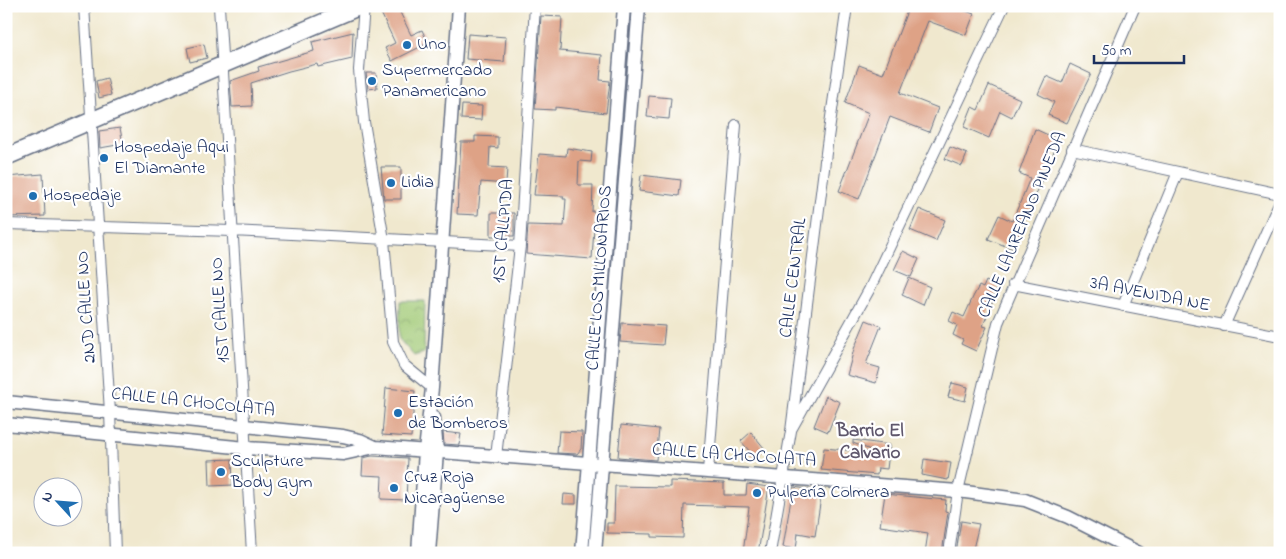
<svg xmlns="http://www.w3.org/2000/svg" width="1286" height="559" font-family="'Indie Flower',sans-serif">
<defs>
<pattern id="park-crowns" width="20" height="18" patternUnits="userSpaceOnUse" patternTransform="scale(1.25)"><rect width="20" height="18" fill="#a0c975"/><path d="M2 6a3 3 0 1 1 6 0M12 15a3 3 0 1 1 6 0" fill="none" stroke="#82a463"/></pattern>
</defs>
<rect width="100%" height="100%" fill="#fff"/>
<filter id="ink" filterUnits="userSpaceOnUse"><feTurbulence type="fractalNoise" baseFrequency=".02" numOctaves="2"/><feDisplacementMap in="SourceGraphic" scale="10" xChannelSelector="R" yChannelSelector="G"/><feConvolveMatrix kernelMatrix="1 2 1 2 8 2 1 2 1" color-interpolation-filters="sRGB"/></filter>
<filter id="wash" filterUnits="userSpaceOnUse"><feTurbulence type="fractalNoise" baseFrequency=".0096" numOctaves="4" result="noise"/><feDisplacementMap in="SourceGraphic" scale="20" xChannelSelector="R" yChannelSelector="G"/><feGaussianBlur stdDeviation="1.12" result="paint"/><feColorMatrix in="noise" values="0 0 0 0 0 0 0 0 0 0 0 0 0 0 0 0 0 1.4 0 .05"/><feComposite in="paint" operator="in"/></filter>
<g filter="url(#wash)">
<rect width="100%" height="100%" fill="#f0e8ce"/>
<path fill="url(#park-crowns)" stroke="#5e7c6a" d="M400,301H425L424,353L414,356L399,339Z"/>
<g id="blocks">
<path fill="#dea286" d="M397,6L411,35L422,30L428,43L392,61L385,48L395,43L381,13Z
M909,6H952L974,14L966,35L928,21L900,93L938,108L929,132L890,117L859,199L839,191L869,113L845,103L859,65L883,74Z
M541,16L562,17L560,51L602,55L600,80L610,81L606,113L555,107V110L535,109Z
M353,32L352,59L318,67L317,64L289,71L251,83L252,106L232,107L230,81L259,71L258,67L314,51L312,42Z
M468,34L506,37L504,62L466,59Z
M204,44L207,58L190,62L187,48Z
M1070,64L1091,74L1067,123L1048,115L1054,102L1038,94L1046,76L1062,83Z
M366,73H376L377,88L368,89Z
M107,78L111,95L99,98L96,81Z
M989,85L1020,99L1012,117L1000,111L989,138L964,127L972,107L978,110Z
M649,96L671,98L669,119L647,117Z
M462,105L482,106L481,120L461,119Z
M120,128L123,144L100,148L99,131Z
M1035,129L1059,140L1013,249L988,239L999,215L1012,221L1022,198L1030,178L1019,173Z
M475,136L498,137V148L490,147L489,167L507,168L506,184L481,182L478,215L457,214L461,142H475Z
M950,147L967,154L962,166L945,159Z
M567,148L592,152L591,162L579,161L578,185H593L592,212H595L592,259L526,254L528,225L564,226L566,199H563L564,196L534,195L539,154L566,156Z
M381,167H401V199H384Z
M43,174L45,216L6,217V177Z
M641,175L681,180L679,196L639,191Z
M919,209L945,220L936,241L910,230Z
M491,213H514V236H491Z
M903,251L919,259L911,277L894,270Z
M909,278L930,287L923,305L902,295Z
M986,281L998,287L983,326L987,327L976,351L961,344L963,340L953,335L957,325L949,321L953,312L964,317L973,297L979,286L983,288Z
M866,320L881,326L866,364L880,368L876,383L847,375L854,349Z
M622,323L665,326L663,345L620,342Z
M952,383L968,387L965,401L948,397Z
M386,388L415,391L411,437L382,435Z
M826,396L840,402L828,432L814,426Z
M621,425L659,429L656,460L618,457Z
M559,431L582,432L581,449L577,454L557,453Z
M443,432L461,434L459,445L444,444Z
M751,432L765,449L755,458L741,441Z
M853,440L890,445L887,469L878,468L877,475L821,470L824,448L878,453L853,443Z
M372,456L408,458L406,500L381,499L382,476L362,475L363,458Z
M232,459L233,485L210,486L209,460Z
M924,459L951,463L948,480L922,475Z
M670,481L724,483V495H746L747,484L769,487L758,553H743L749,507L684,505L683,538L652,537V534L607,533V523H614L615,486L670,487Z
M793,487L822,491L815,536L798,533L796,549L783,547Z
M564,494L576,495V504H563Z
M885,494L946,500L945,511L948,512L942,553H925L928,533L880,526Z
M961,521L979,524L972,553H956Z"/>
</g>
</g>
<g filter="url(#ink)">
<use href="#blocks" fill-opacity="0" stroke="#667085" stroke-width="1"/>
<g fill="none" stroke-linecap="round" stroke-linejoin="round">
<defs>
<path id="minor" d="M84,6L110,412L115,553
M219,6L252,553
M364,6L359,70L364,122L384,240L393,342L404,365L432,388
M1072,149L1280,194
M6,224L232,231L520,246
M1013,284L1280,336
M1123,306L1178,172
M1224,326L1280,201
M792,428L869,290L1004,6
M496,457L520,246L535,6
M708,471L736,125
M770,553L791,431L827,145L847,6
M949,553L958,491L998,323L1135,6"/>
<path id="tertiary" d="M6,402L343,436L360,440L375,447
M6,424L246,448L343,454L375,447L958,491L1025,500L1068,517L1139,553
M418,553L425,451L432,388L459,6
M429,553L437,452L434,418
M582,553L624,6
M595,553L639,6"/>
<path id="trunk" d="M6,157L361,6"/>
</defs>
<use href="#minor" stroke="#667085" stroke-width="12"/>
<use href="#tertiary" stroke="#667085" stroke-width="15"/>
<use href="#trunk" stroke="#667085" stroke-width="19"/>
<use href="#minor" stroke="#fff" stroke-width="10"/>
<use href="#tertiary" stroke="#fff" stroke-width="12"/>
<use href="#trunk" stroke="#fff" stroke-width="16"/>
</g>
</g>
<g fill="#1f6fb2" stroke="#fff" stroke-width="2">
<circle cx="407" cy="45" r="5"/>
<circle cx="372" cy="81" r="5"/>
<circle cx="104" cy="158" r="5"/>
<circle cx="391" cy="183" r="5"/>
<circle cx="33" cy="196" r="5"/>
<circle cx="398" cy="413" r="5"/>
<circle cx="221" cy="472" r="5"/>
<circle cx="394" cy="488" r="5"/>
<circle cx="757" cy="493" r="5"/>
</g>
<g text-anchor="middle" dominant-baseline="central" stroke-width="4.5" stroke-linejoin="round" paint-order="stroke">
<g font-size="18" fill="#1b2f5e" stroke="#fff" text-anchor="start">
<text x="417" y="45">Uno</text>
<text x="382" y="71">Supermercado<tspan x="382" dy="21">Panamericano</tspan></text>
<text x="114" y="148">Hospedaje Aqui<tspan x="114" dy="21">El Diamante</tspan></text>
<text x="401" y="183">Lidia</text>
<text x="43" y="196">Hospedaje</text>
<text x="408" y="403">Estación<tspan x="408" dy="21">de Bomberos</tspan></text>
<text x="231" y="462">Sculpture<tspan x="231" dy="21">Body Gym</tspan></text>
<text x="404" y="478">Cruz Roja<tspan x="404" dy="21">Nicaragüense</tspan></text>
<text x="767" y="493">Pulpería Colmera</text>
</g>
<g font-size="18" fill="#1b2f5e" stroke="#fff">
<text transform="translate(1023 225) rotate(-67)">CALLE LAUREANO PINEDA</text>
<text transform="translate(504 231) rotate(-85)">1ST CALLPIDA</text>
<text transform="translate(600 278) rotate(-86)">CALLE LOS MILLONARIOS</text>
<text transform="translate(794 278) rotate(-83)">CALLE CENTRAL</text>
<text transform="translate(1150 295) rotate(11)">3A AVENIDA NE</text>
<text transform="translate(87 307) rotate(-94)">2ND CALLE NO</text>
<text transform="translate(221 310) rotate(-94)">1ST CALLE NO</text>
<text transform="translate(193 403) rotate(6)">CALLE LA CHOCOLATA</text>
<text transform="translate(734 456) rotate(4)">CALLE LA CHOCOLATA</text>
</g>
<g font-size="19" font-weight="bold" fill="#5f576c" stroke="#fff">
<text x="870" y="431">Barrio El<tspan x="870" dy="22">Calvario</tspan></text>
</g>
</g>
<rect width="1286" height="559" fill="none" stroke="#fff" stroke-width="25"/>
<g transform="translate(58 502) rotate(296)"><circle r="24" fill="#ffffff" stroke="#a4acbf"/>
<path d="M0-4L9 19L0 12L-9 19Z" fill="#1f6fb2"/>
<text y="-8" font-size="14" font-weight="bold" text-anchor="middle" fill="#1b2f5e">N</text>
</g>
<path d="M1094 55v8h90v-8" fill="none" stroke="#1b2f5e" stroke-width="2.5"/>
<text x="1101" y="55" font-size="15" fill="#1b2f5e" stroke="#ffffff" stroke-width="4" paint-order="stroke">50 m</text>
</svg>
